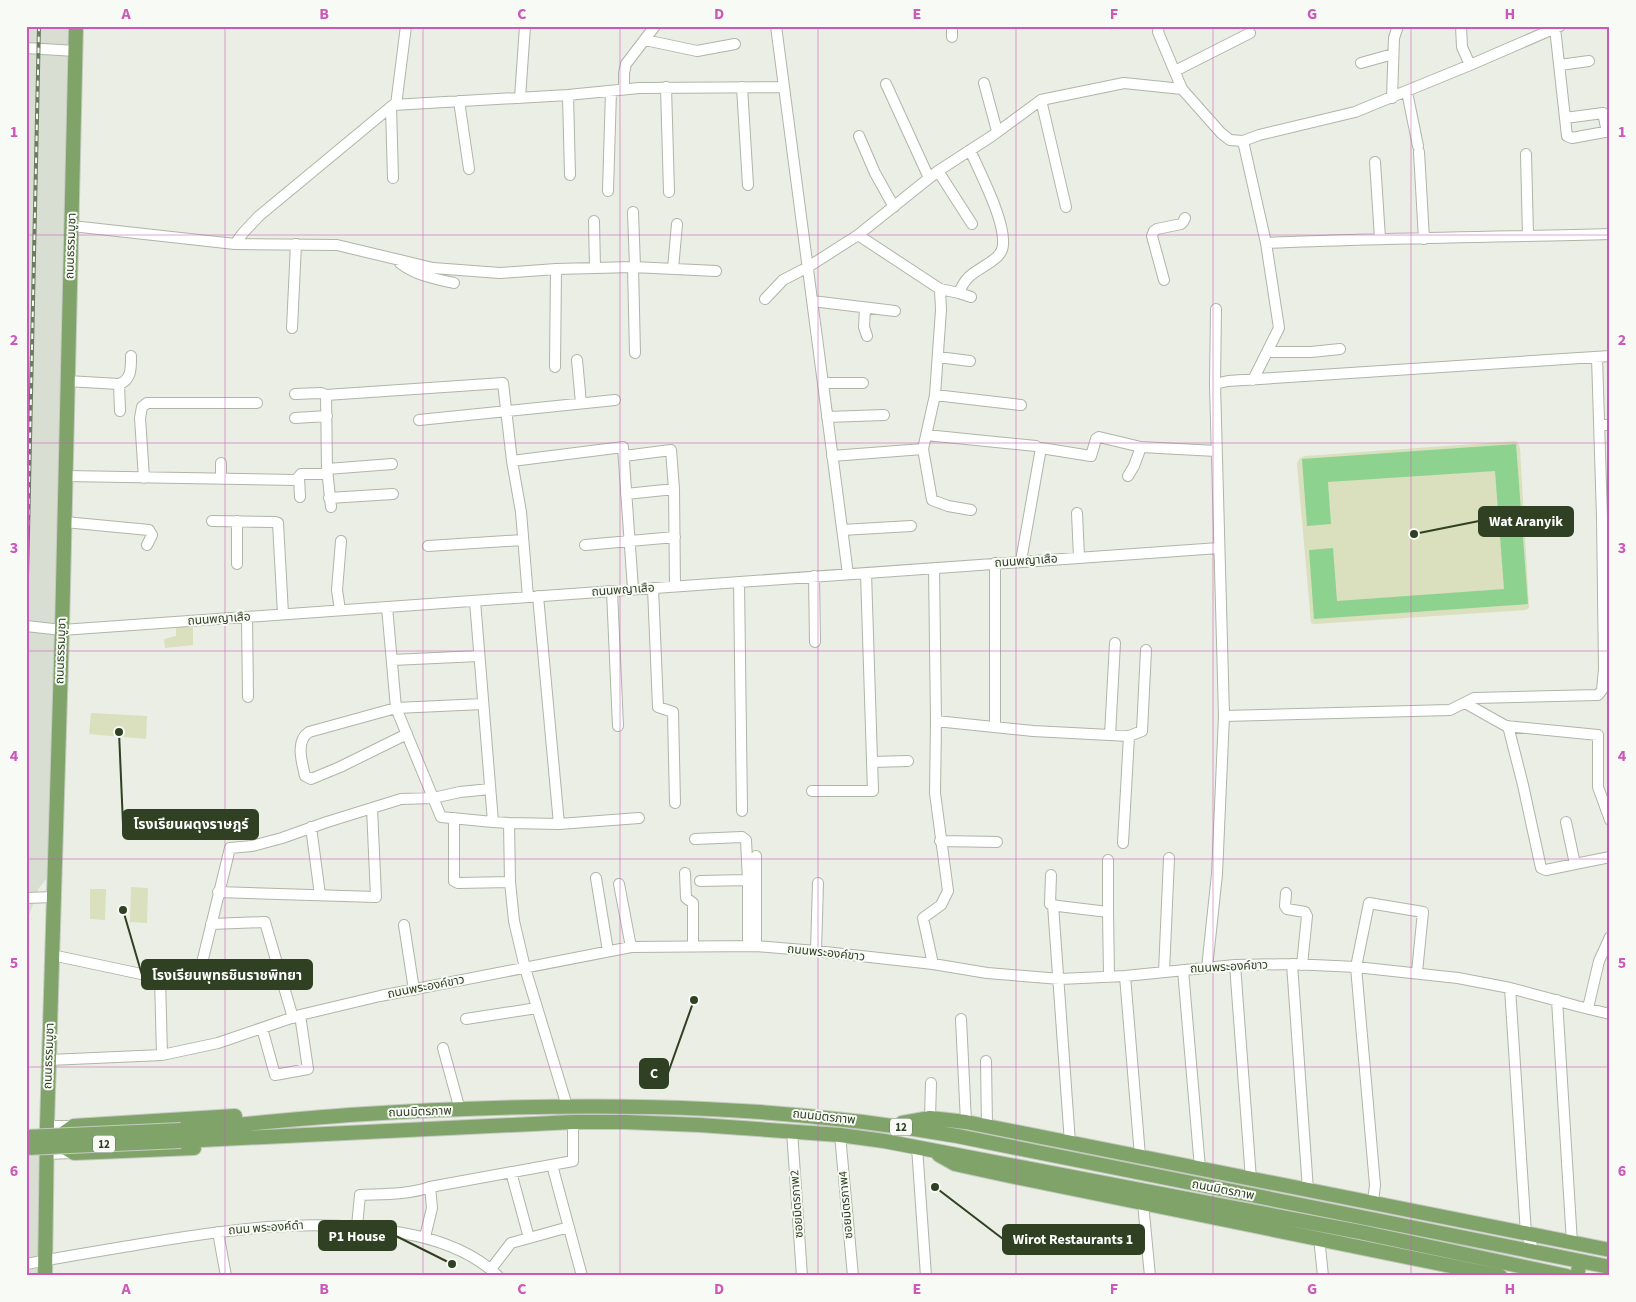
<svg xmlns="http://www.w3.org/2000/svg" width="1636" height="1302" font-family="'Source Sans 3','Noto Sans Thai',sans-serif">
<rect width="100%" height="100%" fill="#eaeee4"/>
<path fill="#d9ded3" d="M26,26H71L53,759L47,878L39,888L28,918L26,976Z
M26,1122L39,1156V1276H26Z"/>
<path fill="#dadfbe" d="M1516,441L1518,443L1520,448L1529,608L1526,610L1314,624L1311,623L1297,464L1299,459L1305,456Z
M193,626V645L165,648L164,639L176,636V627Z
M91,713L147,716L146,739L89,734Z
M131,887L148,888L147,923L130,922Z
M90,889H106L105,920L90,919Z"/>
<path fill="#8dd38f" d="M1516,444L1528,604L1314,619L1309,550L1333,548L1337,601L1504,589L1495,471L1328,482L1331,524L1307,526L1302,459Z"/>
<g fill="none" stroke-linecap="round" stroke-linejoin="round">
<defs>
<path id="minor" d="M776,26L848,574
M1159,26L1158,32L1182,89L1221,133L1230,140L1243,141
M1461,26L1462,47L1470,65
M1555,28L1567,136L1572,138L1610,131
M952,37V26
M645,40L697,51L735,44
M26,48L76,51
M1361,63L1393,54
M1560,65L1589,61
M1175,71L1250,33
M984,83L997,131
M886,84L929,178
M666,87L669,192
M742,87L748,185
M624,89V73L626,64L655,26
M1407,92L1418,146
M568,95L570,175
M520,98L525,26
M1392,98L1394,38L1398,26
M1041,100L1066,207
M459,101L469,169
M396,105L406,26
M391,107L393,178
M1565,118L1603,113L1607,132
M859,136L875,173L894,207
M1419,152L1424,239
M1526,154L1528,236
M1375,162L1380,238
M938,171L972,224
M608,191L611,91
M633,212L635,267
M594,221L595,268
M72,226L235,244L337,245L433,268L500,273L556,269L633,267L716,271
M858,235L940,289L941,310L935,395L923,449L932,500L948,506L971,510
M1266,243C1381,238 1495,237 1610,234
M235,244L243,233L259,216L393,105L568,95L639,88L784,87
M400,263C415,275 435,279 454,283
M633,267L635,353
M673,269L677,224
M1164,280L1152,236L1154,231L1157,229L1181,224L1183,222L1185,218
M940,289L959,293C967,271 981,271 997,257C1001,253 1003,249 1003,244C1005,220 980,173 970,150
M959,293L971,297
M765,299L783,280L808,267L858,235L938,171L992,136L1041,100L1124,83L1182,89
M812,301L895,311
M865,308L864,327L867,336
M292,328L296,244
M1267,352H1311L1340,349
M938,357L970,361
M577,360L581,403
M555,367L556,269
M1253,380L1279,328L1266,243L1243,141L1259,135L1355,112L1470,65L1560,26
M67,381L119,384L120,411
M823,383H863
M119,384C132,380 131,367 131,356
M1215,384L1216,309
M295,394L321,393L326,395
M935,395L1021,405
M827,417L884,415
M295,418L327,416
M419,420L615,400
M1599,425H1610
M926,435L1036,446
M624,456L671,450L674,489L675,586
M832,456L923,449
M512,461L623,447L633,589
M327,469L392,464
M66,476L296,480L301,474H327
M1128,476L1134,466L1141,447
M299,477L300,497
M144,478L140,418L142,407L147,403H257
M221,479V463
M626,494L674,489
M329,498L393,494
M331,507L327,469L326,395L503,383L512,461L521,512L528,597
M1077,513L1079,557
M212,521L275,522L278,523L283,614
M65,522L149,530L152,535L147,545
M842,530L911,526
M585,545L675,537
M428,546L522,540
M1021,561L1041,448L1091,456L1096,439L1099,437L1141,447L1216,451
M995,563V727
M237,564V521
M814,576L815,642
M739,582L742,811
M653,588L658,707L673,712L675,803
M612,591L618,726
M475,601L493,822L509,823L510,882L514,921L525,968L567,1106
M387,607L396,708L441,817L493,822
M340,610L337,590L341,541
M247,617L248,697
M26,626L62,630L1219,548
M392,660L479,656
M1465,703L1506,726L1598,735V787L1610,820
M1224,716L1450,710L1474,698L1598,695L1602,690L1604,669L1602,517L1597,357
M936,721L1033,731L1129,736L1142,731L1146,650
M1508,726L1523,785L1541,868L1546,870L1575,864
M407,734L340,767L311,779L305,776C302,762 295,741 309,732L396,708L483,704
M1110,735L1115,643
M872,762L908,761
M812,791H873L866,573
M454,818V881L458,883L510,882
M1566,822L1575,864L1610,857
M509,823L559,824L538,596
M559,824L639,818
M311,827L320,895
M695,839L742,837L746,840L748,880V946
M940,841L997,842
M1123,843L1129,736
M756,856V946
M685,873L686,898L693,903V945
M1051,875L1050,904L1058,906L1108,912L1109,976
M596,878L608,951
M700,881L748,880
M619,884L631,947
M218,892L376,897L372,808
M1286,893L1285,906L1287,909L1305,912L1307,916L1302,965
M26,898L54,897
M1053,905L1070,1143
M1108,912V860
M211,924L265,922L293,1018
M404,925L414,990
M816,951L818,883
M52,955L160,978L277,969
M933,964L923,918L941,905L948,891L935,793L936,721L934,568
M1292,964L1308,1190
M1235,965L1251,1179
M1207,968L1217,874L1224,716L1215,384L1228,381L1610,356
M1183,970L1200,1168
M1164,972L1169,858
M197,975L201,967L230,848L252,846L282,838L327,822L401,799L433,798L460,792L490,789
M1125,976L1140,1156
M160,978L162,1055
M1510,988L1526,1234L1535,1252
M1557,1000L1572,1243
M1588,1008L1599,961L1610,937
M466,1019L537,1008
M961,1019L966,1122
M262,1028L275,1075L308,1069L300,1015
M443,1048L460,1110
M49,1060L162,1055L218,1043L300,1015L380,996L631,947L756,946L816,951L933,964L987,973L1060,979L1125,976L1235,965L1292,964L1356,967L1458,978L1510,988L1577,1006L1610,1014
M986,1061L987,1126
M930,1118L931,1083
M47,1126H74
M792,1131L802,1276
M840,1135L853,1276
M917,1147L926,1276
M46,1154L74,1153
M552,1165L582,1276
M511,1172L529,1238
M1143,1203L1150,1276
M1373,1203L1375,1185L1356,967L1369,903L1423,912L1417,972
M357,1226L360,1195C384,1194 407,1195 430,1187
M218,1232L226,1276
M425,1237L432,1208L430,1187L573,1161V1122
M1321,1239L1320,1247L1323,1276
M26,1264C62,1257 99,1251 135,1245C223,1230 313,1216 402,1233C437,1239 472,1251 498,1276
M491,1269L511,1243L569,1227"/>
<path id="major" d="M902,1123L930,1118L966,1122L1610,1250
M181,1130C237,1125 293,1119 349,1115C551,1102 756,1100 957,1136L1610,1267
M181,1141L573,1122H625L700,1125L840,1135L884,1141L1360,1232L1567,1276
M194,1148L74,1153L64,1147V1133L74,1126L235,1116
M939,1155L955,1164L996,1173L1500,1276
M45,1276L47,1126L62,630L76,26
M1577,1276L1580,1261"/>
</defs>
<use href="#minor" stroke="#aeb6a6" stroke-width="12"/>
<use href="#major" stroke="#c5cac1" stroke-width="16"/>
<use href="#minor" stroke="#fff" stroke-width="10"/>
<use href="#major" stroke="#7fa369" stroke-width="14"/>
<defs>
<path id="rail" d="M26,625L39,26"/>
</defs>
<use href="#rail" stroke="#6a7b5e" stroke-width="4"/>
<use href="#rail" stroke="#f8faf5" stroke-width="2" stroke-dasharray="5.5" stroke-linecap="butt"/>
<defs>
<path id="major-bridge" d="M26,1137L181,1130
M26,1148L181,1141"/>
</defs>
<use href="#major-bridge" stroke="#c5cac1" stroke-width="16" stroke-linecap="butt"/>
<use href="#major-bridge" stroke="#7fa369" stroke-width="14"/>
</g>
<path fill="none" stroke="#cb58ba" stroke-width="1" stroke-opacity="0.55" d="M225,26V1276M423,26V1276M620,26V1276M818,26V1276M1016,26V1276M1213,26V1276M1411,26V1276M26,235H1610M26,443H1610M26,651H1610M26,859H1610M26,1067H1610"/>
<g text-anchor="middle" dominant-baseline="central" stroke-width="4" stroke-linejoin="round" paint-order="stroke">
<g fill="#f8faf5" stroke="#6b7862" stroke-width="1">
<rect x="890" y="1118.5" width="22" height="17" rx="4"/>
<rect x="93" y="1135.5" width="22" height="17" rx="4"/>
</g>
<g font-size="11" font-weight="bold" fill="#2f4023">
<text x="901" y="1127">12</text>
<text x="104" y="1144">12</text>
</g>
<g font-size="12" fill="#2f4023" stroke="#f8faf5">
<text transform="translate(71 246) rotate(-88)">ถนนธรรมบูชา</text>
<text transform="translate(1026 561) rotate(-4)">ถนนพญาเสือ</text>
<text transform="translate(623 590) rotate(-4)">ถนนพญาเสือ</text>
<text transform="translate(219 619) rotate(-4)">ถนนพญาเสือ</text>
<text transform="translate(61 651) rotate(-88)">ถนนธรรมบูชา</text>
<text transform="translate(826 953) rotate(6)">ถนนพระองค์ขาว</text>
<text transform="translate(1229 967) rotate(-3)">ถนนพระองค์ขาว</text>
<text transform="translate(426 987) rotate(-11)">ถนนพระองค์ขาว</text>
<text transform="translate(49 1056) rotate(-88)">ถนนธรรมบูชา</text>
<text transform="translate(420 1112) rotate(-2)">ถนนมิตรภาพ</text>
<text transform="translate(824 1117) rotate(6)">ถนนมิตรภาพ</text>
<text transform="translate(1223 1190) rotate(11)">ถนนมิตรภาพ</text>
<text transform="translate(797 1204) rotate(-94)">ซอยมิตรภาพ2</text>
<text transform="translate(846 1205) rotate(-95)">ซอยมิตรภาพ4</text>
<text transform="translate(266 1228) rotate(-4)">ถนน พระองค์ดำ</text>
</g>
</g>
<path fill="none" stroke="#2f4023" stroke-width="2" d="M1414 534L1479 521M119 732L123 824M123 910L142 975M694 1000L668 1073M452 1264L396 1236M935 1187L1003 1239"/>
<g fill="#2f4023" stroke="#f8faf5" stroke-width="2">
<circle cx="1414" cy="534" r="5"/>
<circle cx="119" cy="732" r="5"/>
<circle cx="123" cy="910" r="5"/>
<circle cx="694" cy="1000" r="5"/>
<circle cx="452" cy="1264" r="5"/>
<circle cx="935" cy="1187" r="5"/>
</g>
<g fill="#2f4023" stroke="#2f4023" stroke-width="2">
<rect x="1479" y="507" width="94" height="29" rx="5"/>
<rect x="123" y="810" width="135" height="29" rx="5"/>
<rect x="142" y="960" width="170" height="29" rx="5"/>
<rect x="640" y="1059" width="28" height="29" rx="5"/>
<rect x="319" y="1221" width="77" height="29" rx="5"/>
<rect x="1003" y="1225" width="141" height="29" rx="5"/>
</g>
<g font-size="14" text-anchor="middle" font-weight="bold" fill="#fff">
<text x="1526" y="526">Wat Aranyik</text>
<text x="191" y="829">โรงเรียนผดุงราษฎร์</text>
<text x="227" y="980">โรงเรียนพุทธชินราชพิทยา</text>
<text x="654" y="1078">C</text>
<text x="357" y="1241">P1 House</text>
<text x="1073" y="1244">Wirot Restaurants 1</text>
</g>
<rect width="1636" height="1302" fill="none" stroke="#f8faf5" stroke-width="55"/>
<rect x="28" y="28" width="1580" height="1246" fill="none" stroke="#cb58ba" stroke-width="2"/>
<g font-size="16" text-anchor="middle" font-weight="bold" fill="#cb58ba">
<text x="126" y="19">A</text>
<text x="324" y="19">B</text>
<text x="522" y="19">C</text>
<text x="719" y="19">D</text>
<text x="917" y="19">E</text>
<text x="1114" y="19">F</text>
<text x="1312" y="19">G</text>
<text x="1510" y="19">H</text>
<text x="14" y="137">1</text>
<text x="1622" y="137">1</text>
<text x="14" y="345">2</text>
<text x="1622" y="345">2</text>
<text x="14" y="553">3</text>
<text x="1622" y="553">3</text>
<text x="14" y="761">4</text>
<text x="1622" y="761">4</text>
<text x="14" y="968">5</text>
<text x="1622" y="968">5</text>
<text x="14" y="1176">6</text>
<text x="1622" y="1176">6</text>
<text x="126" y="1294">A</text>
<text x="324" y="1294">B</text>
<text x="522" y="1294">C</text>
<text x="719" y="1294">D</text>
<text x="917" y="1294">E</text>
<text x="1114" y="1294">F</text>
<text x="1312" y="1294">G</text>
<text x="1510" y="1294">H</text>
</g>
</svg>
